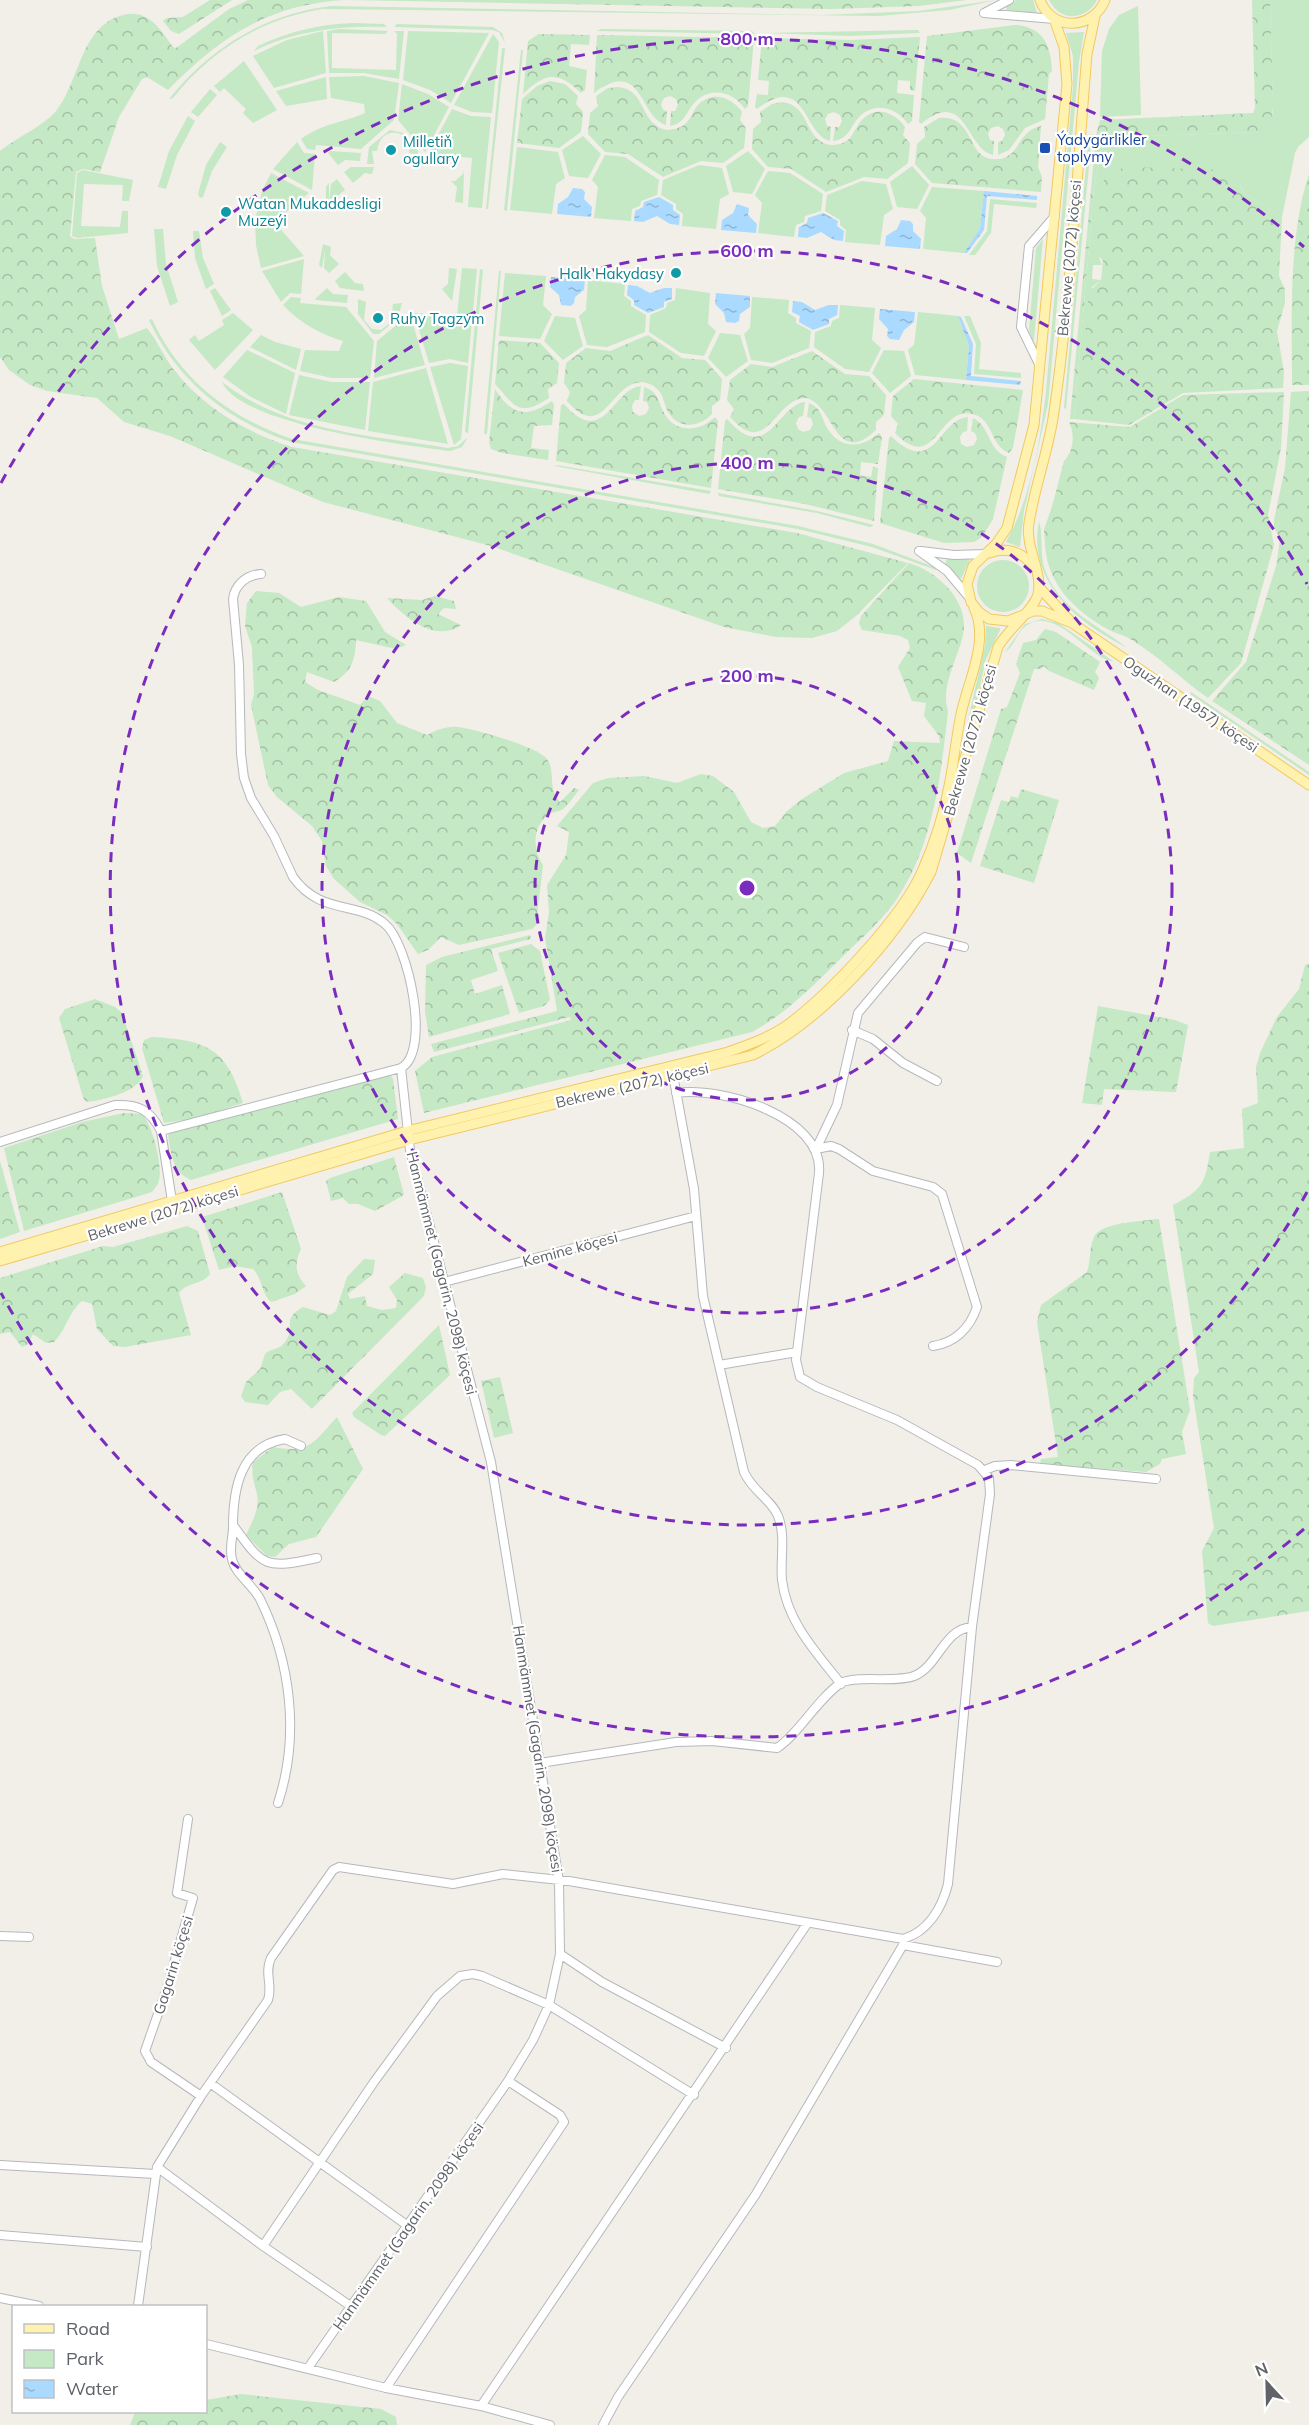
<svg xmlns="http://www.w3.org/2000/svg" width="1309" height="2425" font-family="Mulish,sans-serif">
<defs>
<pattern id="forest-crowns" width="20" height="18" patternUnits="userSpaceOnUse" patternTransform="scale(1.5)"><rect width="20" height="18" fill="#c5e8c5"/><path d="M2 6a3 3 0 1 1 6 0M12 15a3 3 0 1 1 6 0" fill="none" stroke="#a3c0a4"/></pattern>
<pattern id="water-ripples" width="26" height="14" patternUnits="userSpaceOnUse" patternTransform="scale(1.5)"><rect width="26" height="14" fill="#aadaff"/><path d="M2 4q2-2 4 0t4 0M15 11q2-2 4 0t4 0" fill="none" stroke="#8eb4d2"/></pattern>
</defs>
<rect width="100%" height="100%" fill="#f1efe8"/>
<path fill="#c5e8c5" d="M997,0L949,10L878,16L323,9C263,18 211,50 173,98L169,99C211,47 265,14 331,6L822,15L919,11Z
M1016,0H1033L1037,13L1007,10L1005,5Z
M1049,0H1097C1086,21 1060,22 1049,0Z
M1270,0H1309V137L1298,147L1295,153L1282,217L1244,193L1240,185L1099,257L1102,265H1093L1092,279L1101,280L1092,287L1089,417L1126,421L1129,425L1074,419L1094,189L1101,151L1111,141L1122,144L1147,136L1255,132L1273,113Z
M1138,6L1141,115L1100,117L1102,51L1109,29L1119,15Z
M353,23L384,24L387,27C339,26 298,30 254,51L258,46C288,32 319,24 353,23Z
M397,24L493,27L502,33L505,43L499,32L492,30L394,27Z
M340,29L388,31L385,34L332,33V68L396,70L397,34L394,31H404L399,79L364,73H329L327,31Z
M601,29L752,31L755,34L597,31Z
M918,30L920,33L851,36L763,33Z
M323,31L326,73L274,88L253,56L287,40Z
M408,31L489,33L451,103L430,90L403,80Z
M1084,32L1079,62L1048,404L1024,511L1020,547L1006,542C1031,498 1040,442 1046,392L1073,86V56L1066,33Z
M493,34L499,42L492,113L472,112L454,105Z
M502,48H505L488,209H486Z
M521,50H523L507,211L504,210Z
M244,61L277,110L253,123L243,113L246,109L224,88L220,92L214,86Z
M364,76L399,83L394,120L361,149L316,145L315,150L307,149L301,139C325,122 343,123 365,113L364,104L331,98L329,77Z
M326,77L327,99L286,106L276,91Z
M402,84L428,94L449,107L425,152L398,120Z
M210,89L217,95L198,117L191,112Z
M452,109L471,116L491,117L482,208L468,207L472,158L428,154Z
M188,116L195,121L177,155L166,189L158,187L169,151Z
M390,130L403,133L418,151L417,168L411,167L414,154L409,153C411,127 380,125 377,151H372L374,164H367L369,147Z
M1089,134H1092L1066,409L1064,408Z
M583,136L601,154L588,178L569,176L562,150Z
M220,142L227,147L212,171L203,197L200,198L198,194L206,165Z
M297,142L304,153L315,154L312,190L273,169Z
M517,147L558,152L565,178L556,184L552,214L510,210Z
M330,151L361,153L360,161L345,160L338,165L328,153Z
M748,151L765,169L752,194L733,192L726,166Z
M605,155L625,157L659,180L657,195L641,201L640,206L632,209L631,221L594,218L598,187L592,180Z
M699,165L722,168L729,194L720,199L716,229L682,226L683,214L676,209V204L661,195L663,180Z
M912,166L929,185L917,209L897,207L890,182Z
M351,167H374L372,174L365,173L353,183L344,172Z
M83,170L133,180L129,201H122L123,185L84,184L81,226L120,227L122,211H128V233L77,238L72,236L77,173Z
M464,170L463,203L455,202L457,187L451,181H455L463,174Z
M768,171L790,173L823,194L821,211L805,216L804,222L796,225L794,237L758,233L762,203L755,195Z
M271,173L309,193L278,219L256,216L262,191Z
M337,179L345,190L335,198V206L326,208V187L329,183V203L331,184Z
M862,181L886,184L893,209L884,215L880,245L845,242L846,230L840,225V220L825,211L827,195Z
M932,187L984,191L980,228L964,253L923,249L926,218L920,211Z
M990,199L1037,203L1036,208L994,204L991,233L975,255H969L987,231Z
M255,222L277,225L304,256L261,268L256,245Z
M154,229H163L166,264L178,302L170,306L157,266Z
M193,231H199L203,258L214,284L206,289L195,258Z
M1043,239L1034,340L1033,341L1029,330L1036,248Z
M323,244L331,247L330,255L339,264L329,273L324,268L325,249L322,268L319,265Z
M304,259L301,294L290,293L281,302L262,271Z
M449,268L457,269L452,301L442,289L448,284Z
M462,268L477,269L468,363L450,359L429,363L414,313L457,316Z
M480,269L483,270L468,433L465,432Z
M499,271H501L487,434H484Z
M345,272L355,283L363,284L364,291L340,288L335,281Z
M505,273L546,276L543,305L552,314L540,339L499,336Z
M588,280L625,284L624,296L631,301V306L646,315L645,332L607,347L587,345L579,316L586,310Z
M215,288L231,310L222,316L210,291Z
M327,288L333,294L348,295L347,303L316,300L315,299Z
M676,288L710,293L708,324L716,331L704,356L681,353L649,332L650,315L666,308L667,303L675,300Z
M291,297L301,298L300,303L346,307L374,341L370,378H332L300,371L305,350L339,351L343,341C320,334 300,323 283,305Z
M752,297L789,300L788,313L796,318V323L811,331L809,348L772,363L751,360L744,334L750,328Z
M358,299L366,302L364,320L372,329L381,330L391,322L393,304L402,303C399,318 391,324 379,334H373L358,314Z
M840,305L875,308L872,340L881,348L869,372L845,369L814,347L815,332L831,326L832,321L839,318Z
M918,312L958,316L969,346L966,380L915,375L908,350L914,345Z
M233,313L253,330L215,370L189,340L195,335L199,341L224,325L222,320Z
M410,314L425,365L374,378L377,341Z
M555,316L575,318L583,346L563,360L544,341Z
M964,316H970L981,343L979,369L1021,373V378L974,374L976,344Z
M152,319C179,379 230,418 292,439L798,526L873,544L937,568L936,570L872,547L798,529L291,442C228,421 177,381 149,320Z
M720,333L740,335L748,361L726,377L708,358Z
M261,335L275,342L301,349L296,370L250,347Z
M247,350L295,373L286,414L251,397L223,377Z
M884,350L904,351L911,376L890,393L872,373Z
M450,363L468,366L461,439L454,445L430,367Z
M426,368L448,444L368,431L373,382Z
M299,375L332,382H370L365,430L289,415Z
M222,382C286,432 371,435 448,448L458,446L468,437L462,447L450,451C406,445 241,425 222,382Z
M555,466L556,465L711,491L709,494Z
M718,493L817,511L874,525L870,527L817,513L719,496Z
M1039,522C1043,530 1040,554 1044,567C1057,608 1095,623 1126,647C1078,623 1027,582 1039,522Z
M947,559H970L961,579L945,564Z
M977 586a26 26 0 1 1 52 0a26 26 0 1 1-52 0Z
M1042,619L1058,623L1113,661C1093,662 1058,607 1029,624C1017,630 1015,646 1005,652L1025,624Z
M986,626L1000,628V630L986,659L971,725L967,724L985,646Z
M1191,692L1309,772V775L1190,694Z"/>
<path fill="url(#forest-crowns)" d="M210,0H232L179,34L171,31L163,21L167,18L183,17Z
M248,0H344C267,5 220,37 168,90L147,77L142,79L119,117L100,172L83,169L76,172L70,236L74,239L95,238L102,286L119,339L147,328C157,340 164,357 174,370C204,408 247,433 292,447L797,533L908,563L856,616L837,631L812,638L776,637L724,627L491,546L323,502L170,436L124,422L97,398L47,391L30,385L9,370L0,357V151C16,138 45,125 56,111C80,82 80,26 123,15C148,8 161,30 173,47L176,48L229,9Z
M346,0H967L919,6L831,9Z
M1252,0H1270L1273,104C1273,118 1269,128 1255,132L1147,136L1122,144L1111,141L1101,151L1094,189L1074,419H1070L1096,135L1100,120L1253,113L1255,108Z
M1015,25C1043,27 1051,45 1052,71L1049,74L1045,119L1025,128L1009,150L998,155V142L1002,141L1005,135L1003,129L998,126L991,128L988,134L990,140L994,141L993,155C966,149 966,86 921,124L919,122L927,36Z
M539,34L590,35L589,45L571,44L569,66L587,70L585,90L581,93C558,70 545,73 523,94L528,41Z
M597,35L754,38L748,106L745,109C734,92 712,86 696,101C686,111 686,123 670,126L671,111H675L678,105L676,99L670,96L664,98L661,104L663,110L667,111L666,125C639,118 643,56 594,93Z
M920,37L915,91L910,90V81L898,80L897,93L914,95L912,121L908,124C897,108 876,101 860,116C850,126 850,139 833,141L835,127H839L842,121L840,115L834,112L828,114L825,119L827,126L831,127L830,141C803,134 806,71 757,109L755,107L757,94L768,95L769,81L758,80L762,38L851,40Z
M550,81L565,84L578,96L576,104L583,112L581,132L559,148L517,143L522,99L537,86Z
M618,87C647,89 639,125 667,130C673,129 679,129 685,124C691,119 693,111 698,105C712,90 732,97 742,112L740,120L746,128L744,148L723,163L701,161L663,177L628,154L605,152L588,134L590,113L598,106L596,96L608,88Z
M782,102C811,105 803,140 830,145C837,145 843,144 848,140C854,134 856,126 862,120C875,105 895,112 905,127L903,135L910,143L908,163L887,179L864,177L826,192L791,169L768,167L752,149L753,129L761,122L760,112L772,104Z
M939,118C977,114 965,164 999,159C1021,156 1017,131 1041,126L1038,167L1042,177L1041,192L932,183L915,164L917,144L925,137L924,127Z
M1129,167L1227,170L1234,175L1244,193L1282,217L1279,276L1285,290V303L1277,331L1284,372L1283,388L1183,393L1129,425L1126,421C1112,420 1085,423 1078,408L1089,292L1101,280L1103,261L1096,252L1101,183L1115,170Z
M1309,174V385H1292C1292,318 1288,238 1309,174Z
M648,335L682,358L705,360L722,379L720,400L712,406V414C700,427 679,430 668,412C664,405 664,397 659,391C654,385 649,383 642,382C610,382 604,444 567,401L570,392L564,383L566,363L586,348L610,351Z
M499,340L540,343L559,363L557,383L548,389L549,398C519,418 515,406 495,384Z
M812,351L845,374L869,376L886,395L884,415L876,422V430C835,469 834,404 806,398C774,398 768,460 730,417L734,409L727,400L730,380L751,364L772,367Z
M914,379L1023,390L1013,448L1009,453C989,445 994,418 972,414C938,406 936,475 895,433L898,424L891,416L893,396Z
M641,386L639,400H635L632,406L633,412L639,416L646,414L649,408L647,402L643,401L644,387C660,392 658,404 666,416C678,434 701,431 715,417L718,421L711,488L556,461L561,405L564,404C604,450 613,388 641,386Z
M495,389C512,415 525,419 552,401L554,405L552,425L534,426L531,448L549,450L548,460L502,453L491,449L489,442Z
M1309,391V765L1212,701L1246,662L1276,566L1280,539L1274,527V520L1285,468L1291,392Z
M1284,392L1281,448L1268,515L1274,545L1241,663L1208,698C1182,680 1160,657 1132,640C1124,635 1115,633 1107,629C1074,610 1047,584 1045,544C1045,539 1043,531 1045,526C1053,507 1058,483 1064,461C1074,451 1075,434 1069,422L1130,427L1183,395Z
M805,402L803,416L799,417L796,423L798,429L803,432L810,430L813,424L811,418L807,417L809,403C824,409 821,421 830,432C843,450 864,447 879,433L882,437L878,464L861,462L860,475L871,477L873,467L878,468L874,521L805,504L718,489L725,421L727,419C768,466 777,405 805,402Z
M968,417L967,431L963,432L960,437L961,444L967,447L974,445L977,439L975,433L971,431L973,418C991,427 987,449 1007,457L993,519L982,537L974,542L944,543L880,523L889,438L891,436C935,479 938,419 968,417Z
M909,563C938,572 970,601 963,635C958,658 940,687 948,711C941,776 933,848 894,903C878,925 856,943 837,962C811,988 785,1014 752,1032L424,1113L415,1071L432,1057L571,1020L570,1017L434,1052L431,1044L557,1011L545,938L549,912L547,885L566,855L569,832L557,826L593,783L608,778L644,776L677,783L701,774L713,776L734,792L751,822L763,828L775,826L787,811L802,799L844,773L888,761L894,741L940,743L939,736L924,716L926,703L912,701L898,667L910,648L908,640L900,636L862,630L859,623L861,616Z
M256,591L279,593L301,607L339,597L366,601L385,632L406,645L396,649L356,640C355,661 352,671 334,682L307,672L305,682L318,690L360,705L368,696L380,701L397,723L427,735C437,730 446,726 458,727C475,729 538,747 547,759C556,771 547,788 560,802L574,788L579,790C574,796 569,804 563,809C559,812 554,811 550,814C532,825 532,849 543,865L536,925L532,929L459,945L441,937L428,950L418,954L397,924L387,915L360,902L334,879L326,866L322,841L312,826L277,797L268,785L251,705L254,694L252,647L245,626L247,603Z
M435,596L454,601L456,609L444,608L438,614L461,625C435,644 403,616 387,598L422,600Z
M1045,629L1056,632L1100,662L1095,672L1099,678L1094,690L1049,671L1044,666L1041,669H1034L971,863L957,853L1001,709L1007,707L1020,673L1016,664L1023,643L1036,640Z
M1021,789L1059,800L1034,883L980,866L1001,800L1009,802L1011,796L1018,798Z
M530,935L531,939L491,949L498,971L471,980L475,994L502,985L510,1014L429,1037L425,1012L426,965L442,957Z
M531,944L540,951L550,1000L544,1006L519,1013L498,953Z
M1309,964V1611L1213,1626L1208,1623L1202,1551L1214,1528L1193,1396L1194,1378L1199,1372L1173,1205C1202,1190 1205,1184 1210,1152L1244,1148L1242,1109L1258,1103L1256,1067L1260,1053L1277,1017L1299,989L1305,965Z
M95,999L115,1007L122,1013L143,1076C137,1092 104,1100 88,1102L84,1100L59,1018L65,1009Z
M1098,1006L1175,1020L1188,1025L1176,1092L1104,1089L1102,1105L1082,1103Z
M152,1037C205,1040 227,1047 243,1103L197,1118L164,1123L142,1048L144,1040Z
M388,1072L393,1079L398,1119L191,1180C172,1172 171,1153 168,1135L172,1132Z
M124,1113L142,1114C152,1124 163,1165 159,1180C158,1185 155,1188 152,1192L24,1231L4,1148L82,1122Z
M394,1157L404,1195L375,1211L358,1204H349L343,1198L331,1201L326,1181L330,1178Z
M0,1161L20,1232L0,1239Z
M282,1192L301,1249C294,1264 295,1274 306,1286L295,1294L271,1302C261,1294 263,1279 253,1269L235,1266L219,1270L202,1217Z
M1159,1219L1190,1410L1182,1432L1186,1454L1162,1459L1160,1464L1146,1472L1040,1464L1041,1459L1058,1457L1037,1322L1041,1305L1087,1272C1091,1261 1089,1245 1095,1235C1105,1222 1144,1221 1159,1219Z
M187,1226L198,1231L210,1274C202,1285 187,1282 179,1293L191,1335L125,1347L113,1346L97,1329L92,1304L82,1301C69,1311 66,1330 54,1342L46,1343L33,1334L28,1344L22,1347L10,1332L0,1334V1278L103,1246L113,1247Z
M364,1259L375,1260L373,1274L348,1294L350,1299L365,1296L367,1306L382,1310L396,1308L397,1300L389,1287L405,1273L423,1278L426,1287L424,1296L312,1409L291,1389L280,1392L268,1405L245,1402L241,1396L246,1382L260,1369L265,1354C271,1348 280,1350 285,1342C297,1326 280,1320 303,1307L330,1315L336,1311L347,1277Z
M439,1325L450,1375L385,1436L381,1435L354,1417L352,1413Z
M500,1377L513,1433L494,1438L481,1381Z
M337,1417L363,1469L316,1537L289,1544L275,1557L267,1556L246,1535C252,1522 260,1509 257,1494C254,1482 251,1475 253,1462L273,1447C310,1454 313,1443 337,1417Z
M241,2394L381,2409L396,2417L397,2425H130L135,2412H206V2400Z"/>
<path fill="url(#water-ripples)" d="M573,188L582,189L585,192L584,199L592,207L591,217L557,214L558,204L568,197Z
M984,191L1037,196V200L987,196L984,230L967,253H964L980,228Z
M659,197L673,205V210L680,215L679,225L670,224L657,216L643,222L634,221L635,211L643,207L644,202Z
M737,204L749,208L748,215L757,224L756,233L721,230L722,220L733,213Z
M823,213L838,221L837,226L844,231L843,241L834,240L821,232L807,238L798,237L799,227L807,223L808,218Z
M901,220L910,221L913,224V231L921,239L920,249L885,246L886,236L897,229Z
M551,277L585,280L584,290L575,297L574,303L571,306L561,305L559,295L550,287Z
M628,285L637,286L650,293L664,288H672V299L664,302V307L648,313L634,305V300L627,295Z
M716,293L750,296V307L740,314L739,321L735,323L726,322L724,313L715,304Z
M793,301L802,302L815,310L829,305H838L837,315L829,319V324L813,330L799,322L800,316L792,312Z
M880,309L915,312L914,322L904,330L899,340L890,339L887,336L888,329L879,319Z
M958,316L961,317L973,344L971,376L1021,381L1020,385L966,380L969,346Z"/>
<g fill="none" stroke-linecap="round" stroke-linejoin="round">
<defs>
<path id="minor" d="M986,12L1009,0
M984,13L1054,19
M1040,366L1021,327L1029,246L1055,216
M919,551L947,571L968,596
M921,551L954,555L986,554
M852,1030L873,1039L903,1063L937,1081
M672,1069L694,1189L703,1296L744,1472C753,1492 772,1500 778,1516C786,1536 780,1559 782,1580C787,1622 816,1652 841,1684
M161,1131L172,1201
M0,1142L115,1105C139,1104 150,1110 161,1131L401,1068C432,1051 408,943 385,924C357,900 321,916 293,877L274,836L251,798L244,778L241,754L239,665L233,599C235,584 247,575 261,574
M816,1149L831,1146L839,1149L873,1171L933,1187L942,1194L977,1307C970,1328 955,1343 933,1346
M816,1149L837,1105L858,1013L917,943L925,937L964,947
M444,1282L696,1216
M719,1365L797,1352
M985,1470L995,1466L1011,1465L1156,1479
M233,1525C264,1568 265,1569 317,1558
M540,1763L676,1742L712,1741L777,1748C798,1735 818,1698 841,1683C856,1675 896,1683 914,1676C939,1666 943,1629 972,1627
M278,1803C300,1736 291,1662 260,1599C253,1585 235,1574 232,1559C229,1548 233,1537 233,1527C233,1489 240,1446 285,1439L301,1446
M188,1819L177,1893L193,1898L166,1991L145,2051L151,2062L201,2096
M0,1936L29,1937
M560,1954L602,1982L726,2048
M210,2083L408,2226
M0,2165L155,2174
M157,2167L263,2246
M0,2235L147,2247
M0,2298L39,2306
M138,2306L157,2167L201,2096L268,2000C273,1986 264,1973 271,1958L333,1870L339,1867L453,1884L503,1874L569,1881L903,1939C928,1932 942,1908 948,1884L972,1627L990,1494L989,1478L978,1465L897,1420L817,1387L800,1377L796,1360L819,1173C824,1117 722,1086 676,1093
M352,2307L263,2246L374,2082L437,1996L460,1976L473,1974L482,1976L549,2005L694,2095
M206,2344L386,2388L481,2406L550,2425
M308,2368L508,2081L533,2040L549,2005L560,1954L559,1881L491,1462L410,1150L401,1068
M386,2388L564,2122L560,2115L508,2081
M481,2406L807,1924
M603,2425L618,2397L756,2194L903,1945L997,1962"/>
<path id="major" d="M1040,0C1052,32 1093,30 1105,0
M1054,19L1064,47L1067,84L1034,425L1007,528L996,544L973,566L967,584L971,602L979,612L989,619L1008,621L1033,611H1042L1072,623
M989,553C1006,547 1021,551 1032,565
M1039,587L1072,623L1309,785
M0,1252L407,1131L728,1052C748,1045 768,1038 786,1026C827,996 904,916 923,869C934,844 944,813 949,786C954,762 956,738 961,714C968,681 990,640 974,608
M0,1261L409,1140L753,1055C822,1021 896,940 931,872L998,647C1008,629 1034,610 1038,594C1043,572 1025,548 1029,523C1035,485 1049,449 1054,412C1071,294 1077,173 1087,54L1095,16"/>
</defs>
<use href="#minor" stroke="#b5b8bc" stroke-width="10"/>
<use href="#major" stroke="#f2c960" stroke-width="11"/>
<use href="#minor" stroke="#fff" stroke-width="8"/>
<use href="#major" stroke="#fff2af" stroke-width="9"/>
</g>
<g fill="none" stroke="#7b2cbf" stroke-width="3" stroke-dasharray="10 8">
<circle cx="747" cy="888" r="212"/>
<circle cx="747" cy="888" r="425"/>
<path d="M1307 1192A637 637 0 1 1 1307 584"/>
<path d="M1304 1529A849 849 0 0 1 1 1293M1 483A849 849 0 0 1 1304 247"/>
</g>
<rect fill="#1a4fb4" stroke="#fff" stroke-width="2" x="1039" y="142" width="12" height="12" rx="3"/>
<g fill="#0f9aa8" stroke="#fff" stroke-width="2">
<circle cx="391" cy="150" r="6"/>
<circle cx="226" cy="212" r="6"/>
<circle cx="676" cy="273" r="6"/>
<circle cx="378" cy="318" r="6"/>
</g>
<g text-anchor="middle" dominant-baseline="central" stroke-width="4.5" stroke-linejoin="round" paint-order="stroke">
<g font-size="15" fill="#164399" stroke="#fff" text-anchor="start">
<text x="1057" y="139">Ýadygärlikler<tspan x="1057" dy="17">toplymy</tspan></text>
</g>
<g font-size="15" fill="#0d838f" stroke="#fff" text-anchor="start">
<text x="403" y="141">Milletiň<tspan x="403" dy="17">ogullary</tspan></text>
<text x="238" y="203">Watan Mukaddesligi<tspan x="238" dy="17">Muzeýi</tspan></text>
<text x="664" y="273" text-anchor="end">Halk Hakydasy</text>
<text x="390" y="318">Ruhy Tagzym</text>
</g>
<g font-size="15" fill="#5f6368" stroke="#fff">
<text transform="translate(1069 258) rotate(-85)">Bekrewe (2072) köçesi</text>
<text transform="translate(1191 704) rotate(34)">Oguzhan (1957) köçesi</text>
<text transform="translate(970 740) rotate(-74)">Bekrewe (2072) köçesi</text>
<text transform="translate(632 1085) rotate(-13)">Bekrewe (2072) köçesi</text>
<text transform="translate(163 1213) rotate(-17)">Bekrewe (2072) köçesi</text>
<text transform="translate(570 1249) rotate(-15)">Kemine köçesi</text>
<text transform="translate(442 1273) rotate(76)">Hanmämmet (Gagarin, 2098) köçesi</text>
<text transform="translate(538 1749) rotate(81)">Hanmämmet (Gagarin, 2098) köçesi</text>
<text transform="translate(173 1965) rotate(-73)">Gagarin köçesi</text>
<text transform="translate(408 2226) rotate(-55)">Hanmämmet (Gagarin, 2098) köçesi</text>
</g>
</g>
<circle cx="747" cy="888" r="9" fill="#7b2cbf" stroke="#fff" stroke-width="3"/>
<g font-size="18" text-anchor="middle" font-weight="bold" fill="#7b2cbf" stroke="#fff" stroke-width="4.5" stroke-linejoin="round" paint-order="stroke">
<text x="747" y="45">800 m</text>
<text x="747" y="257">600 m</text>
<text x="747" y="469">400 m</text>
<text x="747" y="682">200 m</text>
</g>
<rect x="12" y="2305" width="195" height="108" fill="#ffffff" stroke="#bfc1c3" stroke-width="1.5"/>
<rect x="24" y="2324" width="30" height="9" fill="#fff2af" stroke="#bfc1c3" stroke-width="1.5"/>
<text x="66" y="2335" font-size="18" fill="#5f6368">Road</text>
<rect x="24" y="2350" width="30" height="18" fill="#c5e8c5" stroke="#bfc1c3" stroke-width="1.5"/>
<text x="66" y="2365" font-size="18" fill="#5f6368">Park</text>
<rect x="24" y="2380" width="30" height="18" fill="url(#water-ripples)" stroke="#bfc1c3" stroke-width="1.5"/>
<text x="66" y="2395" font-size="18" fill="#5f6368">Water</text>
<g transform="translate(1267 2383) rotate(338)" stroke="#ffffff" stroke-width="4.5" paint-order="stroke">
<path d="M0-4.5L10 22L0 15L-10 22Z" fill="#5f6368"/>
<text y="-9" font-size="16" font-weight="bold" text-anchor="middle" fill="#5f6368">N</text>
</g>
</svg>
